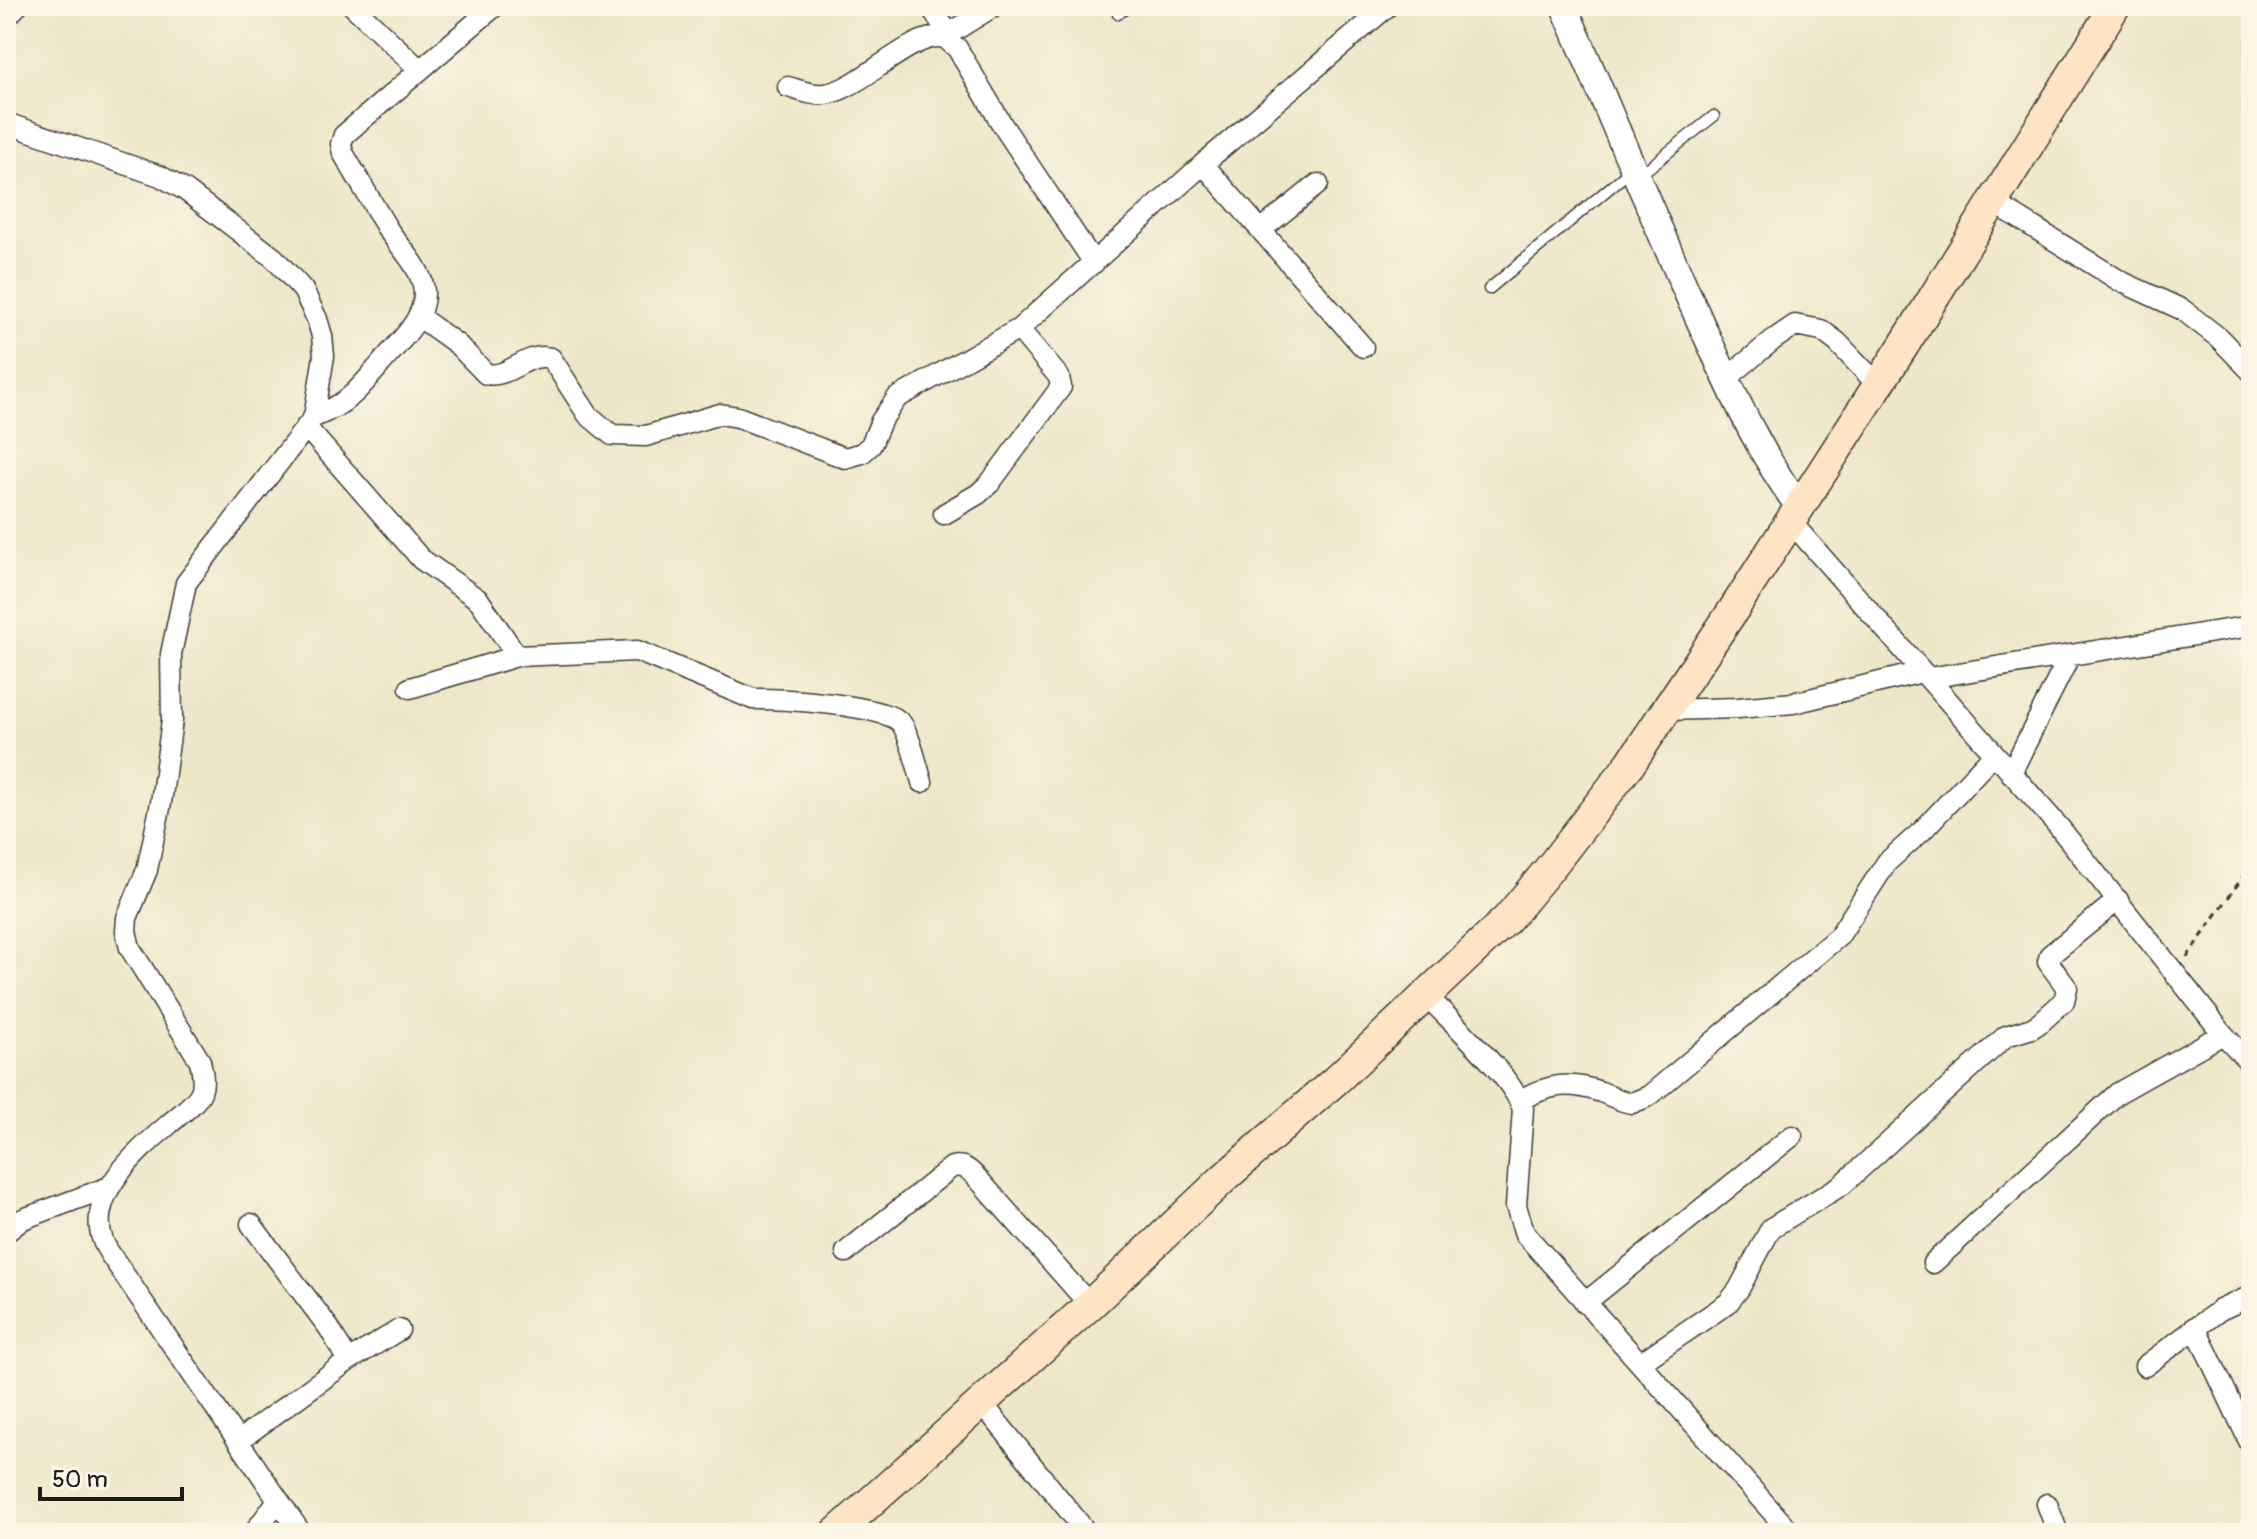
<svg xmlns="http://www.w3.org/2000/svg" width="2257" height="1539" font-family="Pangolin,sans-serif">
<rect width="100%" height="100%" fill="#fcf5e5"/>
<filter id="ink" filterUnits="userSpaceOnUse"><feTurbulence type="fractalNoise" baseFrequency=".0125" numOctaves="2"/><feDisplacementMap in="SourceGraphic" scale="16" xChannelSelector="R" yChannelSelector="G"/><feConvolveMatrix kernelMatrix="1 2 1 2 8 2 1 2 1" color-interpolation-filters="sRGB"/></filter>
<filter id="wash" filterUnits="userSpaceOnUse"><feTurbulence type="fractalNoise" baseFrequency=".006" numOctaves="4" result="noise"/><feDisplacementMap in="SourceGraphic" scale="32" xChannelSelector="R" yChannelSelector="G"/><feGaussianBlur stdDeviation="1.8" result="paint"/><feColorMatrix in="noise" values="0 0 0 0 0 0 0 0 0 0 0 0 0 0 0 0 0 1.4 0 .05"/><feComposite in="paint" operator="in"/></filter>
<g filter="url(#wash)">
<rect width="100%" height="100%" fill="#eee6c8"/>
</g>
<g filter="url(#ink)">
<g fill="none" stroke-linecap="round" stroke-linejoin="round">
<defs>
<path id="service" d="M1118,14L1129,6
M1637,177L1714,116
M1489,289L1631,170"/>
<path id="minor" d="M353,6L419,69
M930,6L949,34
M6,18L17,6
M944,37L994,6
M788,87C799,90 813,96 825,94C860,90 909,33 944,37L957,48L1003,126L1094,263
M6,123L160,176L185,190L274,258L303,290L317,319L322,336L324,356L314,417L186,583L171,654L172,720L161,803L147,870L127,918L126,931L130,948L200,1061C202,1071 205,1082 201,1092C196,1103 183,1112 175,1119C143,1147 85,1192 103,1241C107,1252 117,1263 123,1273L301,1533
M1203,164L1363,347
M1993,202L2120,281L2183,310L2219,338L2251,371
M1261,230L1318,184
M418,316L457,344L486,374C509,379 527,351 551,358L588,415L612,435L646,436L720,414L738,417L845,458L862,453L871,445L881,421L897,398L1019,329
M1726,379L1773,340L1795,325L1821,330L1837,342L1878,385
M314,417C350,403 360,388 384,360C400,341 425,319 424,292C423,268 399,247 387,228C372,203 358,178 343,153L341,144L344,135L495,6
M306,427L421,559L479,600L517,656L637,651L753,699C778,698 887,705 901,723C910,735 917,766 922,782
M944,514L978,494L990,483L1061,387L1059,377L1019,329L1210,158L1388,6
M1791,522L2059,827L2223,1034L2251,1064
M1928,678L2251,626
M410,688L517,656
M1664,710L1738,708L1793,703L1922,672
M2011,773L2070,655
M1426,995C1452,1023 1511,1075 1523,1109L1516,1206L1525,1234L1791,1533
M1520,1100C1550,1084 1568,1081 1601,1092C1612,1096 1621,1102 1632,1103L1649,1096L1839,936L1887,862L1922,831L1994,754
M251,1224L329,1328L348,1361
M6,1232L23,1219L109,1187
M846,1252L952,1167C966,1164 971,1172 980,1181L1090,1305
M1933,1263L2118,1093L2223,1034
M1585,1303L1792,1136
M2195,1327L2251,1445
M1640,1363L1728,1303L1739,1289L1771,1228L1842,1185L2006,1036L2032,1028L2041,1022L2064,1001L2067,988L2048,962L2050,955L2118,900
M2145,1366L2220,1310L2251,1296
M981,1402L1087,1533
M238,1441L348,1361L399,1330
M2047,1504L2058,1533
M254,1533L278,1500"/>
<path id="tertiary" d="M1564,6C1610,113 1654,220 1702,326C1731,389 1758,452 1800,508"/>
<path id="secondary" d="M836,1533L1090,1305L1224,1178L1336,1080L1507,919L1549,869L1630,764L1732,612L1904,345L2115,6"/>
</defs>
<use href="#service" stroke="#3c3a36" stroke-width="13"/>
<use href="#minor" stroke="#3c3a36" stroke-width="23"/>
<use href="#tertiary" stroke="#3c3a36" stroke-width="29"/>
<use href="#secondary" stroke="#3c3a36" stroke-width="33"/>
<path stroke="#3c3a36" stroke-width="3" stroke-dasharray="6 6" stroke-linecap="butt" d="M2187,957L2251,865"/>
<use href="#service" stroke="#fff" stroke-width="10"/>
<use href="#minor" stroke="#fff" stroke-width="20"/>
<use href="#tertiary" stroke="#fff" stroke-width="26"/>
<use href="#secondary" stroke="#fee4c5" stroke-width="30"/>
</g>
</g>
<rect width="2257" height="1539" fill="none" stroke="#fcf5e5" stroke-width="32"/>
<path d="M40 1487v12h142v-12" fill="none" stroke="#1c1c1c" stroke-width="4"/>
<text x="52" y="1487" font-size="24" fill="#1c1c1c" stroke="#fcf5e5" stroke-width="6" paint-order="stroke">50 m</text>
</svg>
